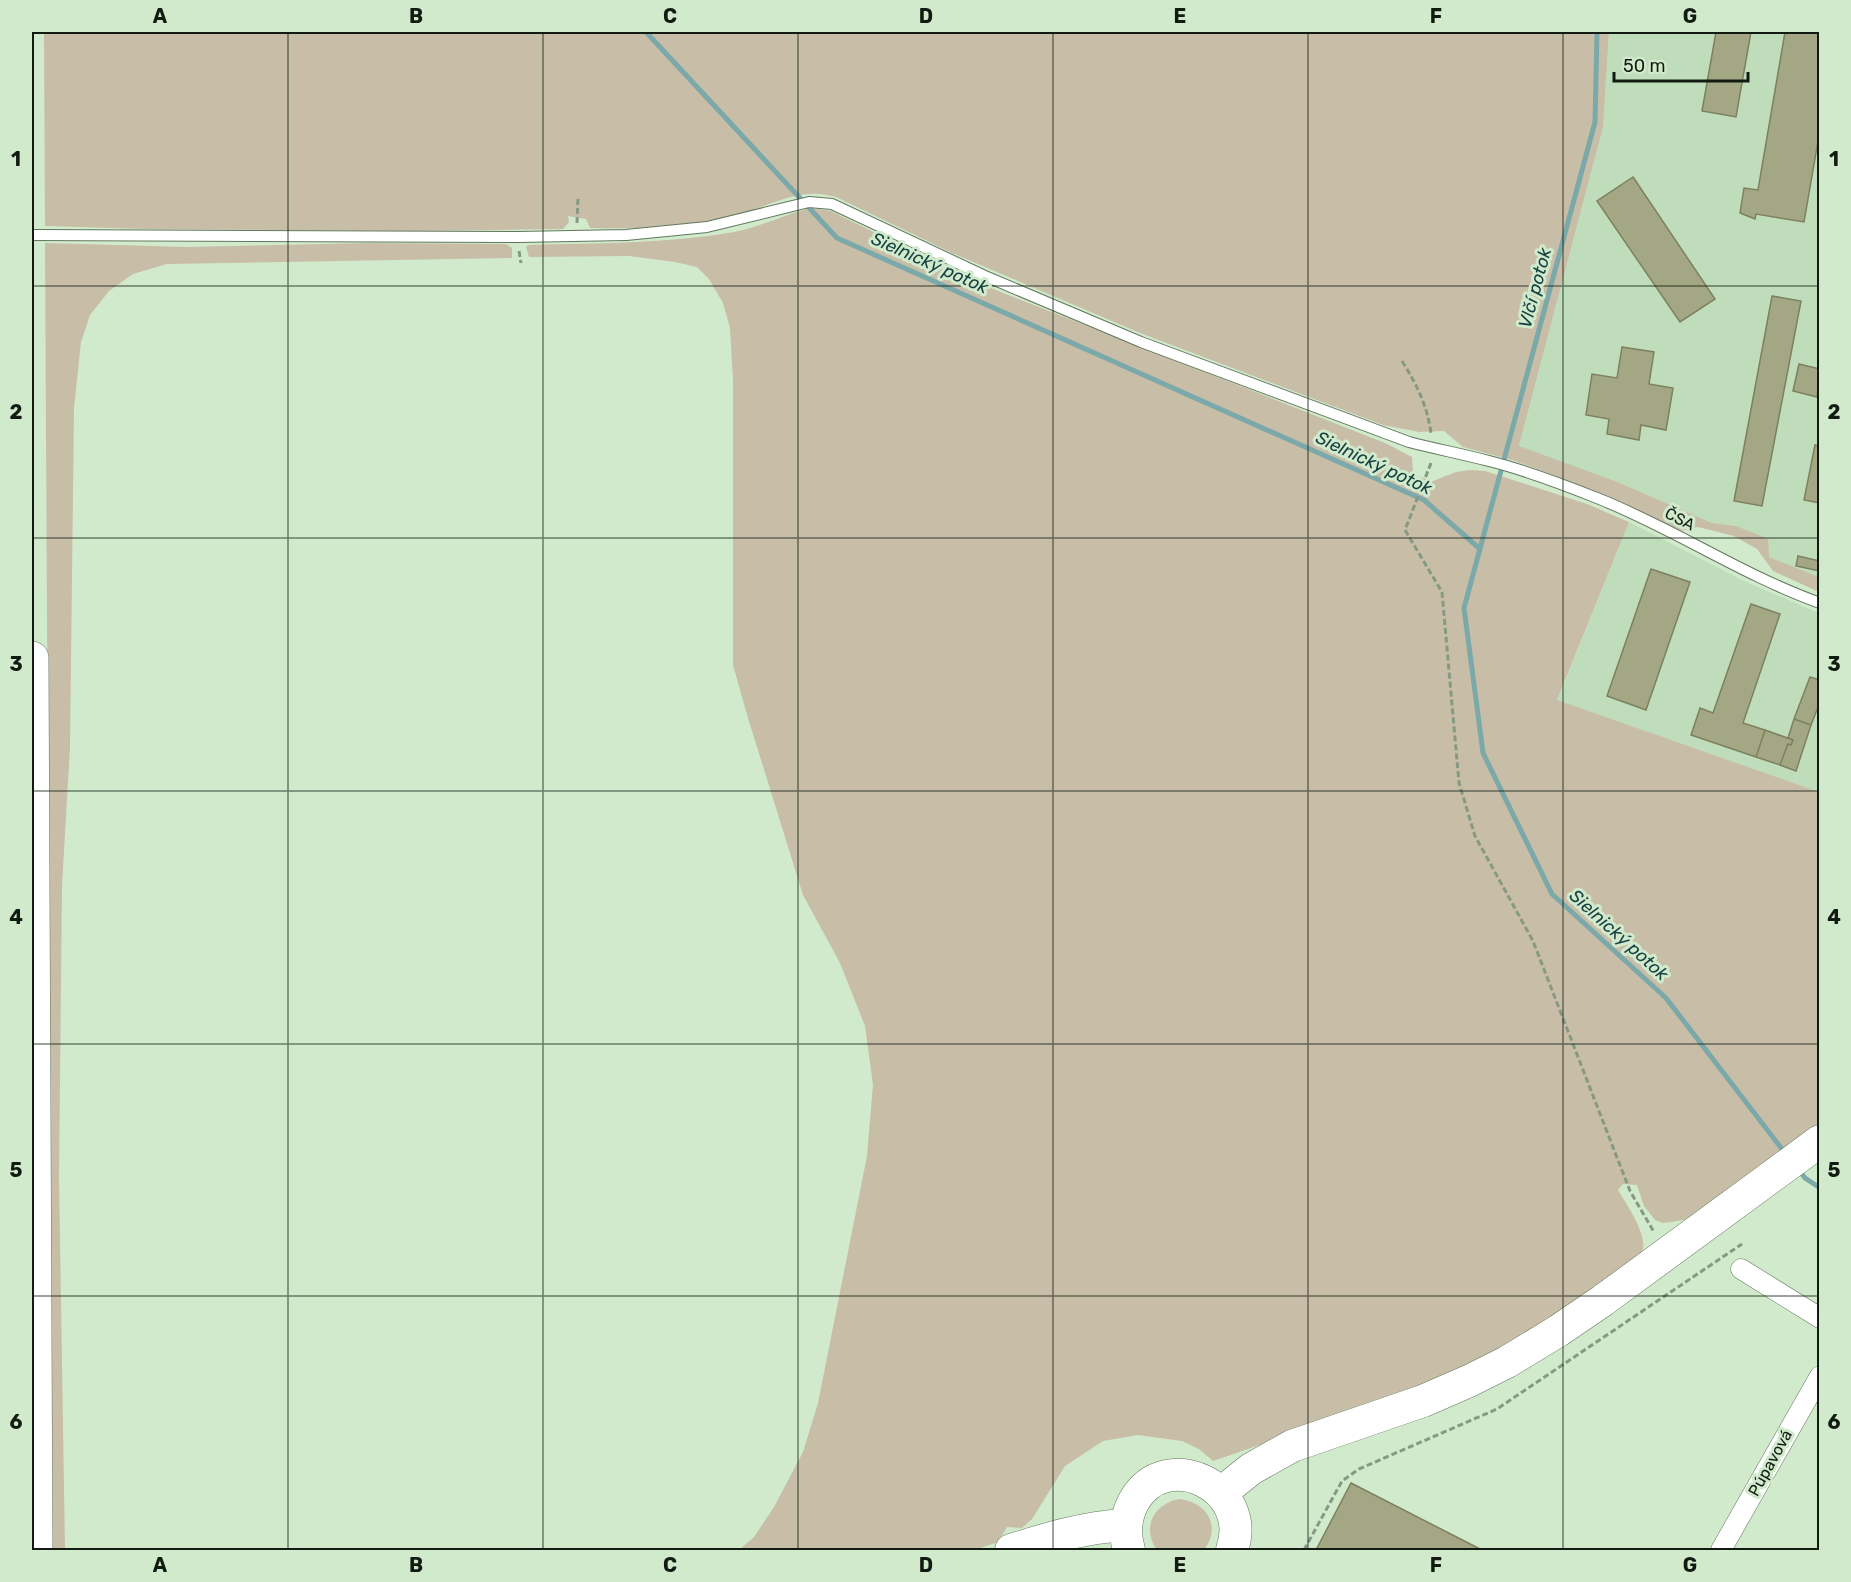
<svg xmlns="http://www.w3.org/2000/svg" width="1851" height="1582" font-family="Rubik,sans-serif">
<rect width="100%" height="100%" fill="#d1eacc"/>
<path fill="#bfddbb" d="M1609,32H1819V577L1769,557L1736,526L1712,523L1620,483L1519,447L1603,127Z
M1629,522L1746,582L1819,613V792L1557,701Z"/>
<path fill="#c8bda7" d="M44,32H1609L1603,127L1519,446L1620,483L1712,523L1736,526L1768,539L1769,557L1819,577V592L1773,571L1757,549L1734,536L1698,527L1682,531L1556,476L1512,460L1463,447L1444,431L1419,432L1383,425L1140,333L952,253L836,197C830,196 824,194 818,194C789,192 749,214 720,220C677,228 633,229 590,228L586,219L568,216L569,222L563,229L410,231L146,229L45,226Z
M812,208L831,211L973,281L1385,443L1412,457L1413,473L1416,476L1433,481L1456,472L1469,470L1485,471L1587,504L1629,522L1557,700L1819,792V1126L1715,1202L1684,1220L1663,1223L1655,1220L1644,1206L1637,1185L1623,1184L1618,1190C1626,1204 1649,1236 1642,1252C1640,1256 1636,1260 1633,1263L1489,1358L1388,1401L1213,1461L1199,1449L1182,1441L1138,1435L1103,1441L1065,1466L1032,1519L1022,1528L1007,1527L998,1542L975,1550H739L754,1537L774,1507L803,1452L818,1403L867,1156L873,1085L865,1026L840,963L803,895L748,718L733,665V381L730,328L723,303L709,279L697,267L675,262L629,256L529,257L526,247L528,245C597,243 666,244 734,232C761,227 785,214 812,208Z
M45,243L188,247L368,243L506,244L512,248V258L167,264L133,274L109,291L90,315L81,342L74,408L70,747L62,886L59,1177L65,1550H52Z
M1179,1499C1207,1502 1222,1526 1204,1550H1157C1141,1528 1154,1504 1179,1499Z"/>
<g fill="none" stroke-linecap="round" stroke-linejoin="round">
<path stroke="#7ba8a9" stroke-width="5" d="M646,32L837,238L1424,500L1480,549
M1597,32L1595,122L1464,608L1483,753L1552,894L1666,998L1785,1153
M1798,1169L1805,1178L1820,1188"/>
</g>
<path fill="#a4a784" stroke="#7d805f" stroke-width="1.5" d="M1716,32H1751L1736,117L1702,111Z
M1785,32H1820V130L1804,222L1756,214L1755,219L1740,213L1744,188L1758,190Z
M1633,177L1715,299L1680,322L1597,201Z
M1772,296L1801,301L1762,506L1734,501Z
M1622,347L1654,352L1649,384L1673,388L1666,430L1641,425L1639,440L1607,434L1609,419L1586,415L1592,374L1617,378Z
M1799,364L1820,369L1817,397L1793,391Z
M1815,445L1820,446V503L1804,500Z
M1798,556L1820,561V571L1796,566Z
M1651,569L1690,582L1646,710L1607,696Z
M1751,604L1780,614L1743,723L1765,730L1756,757L1691,735L1700,708L1713,713Z
M1810,677L1820,680V702L1811,725L1794,719Z
M1794,719L1811,725L1796,771L1780,765L1788,744L1791,745L1793,740L1788,738Z
M1765,730L1793,740L1791,745L1788,744L1780,765L1756,757Z
M1351,1483L1482,1550H1316Z"/>
<g fill="none" stroke-linecap="round" stroke-linejoin="round">
<defs>
<path id="service" d="M32,235L518,237L626,235L707,227L809,202L832,204L985,276L1141,342L1409,442C1436,449 1462,454 1489,461C1525,470 1562,484 1597,498C1673,528 1742,575 1820,603"/>
<path id="minor" d="M1741,1269L1820,1318
M1721,1550L1820,1376"/>
<path id="primary" d="M1221,1493L1251,1469L1292,1446L1423,1401L1469,1381L1507,1362L1558,1331L1602,1301L1820,1141
M1011,1550C1052,1537 1082,1528 1125,1525
M1129,1550C1124,1533 1125,1517 1134,1501C1166,1445 1254,1487 1232,1550"/>
<path id="motorway" d="M32,658L36,1550"/>
</defs>
<use href="#service" stroke="#61785d" stroke-width="12"/>
<use href="#minor" stroke="#61785d" stroke-width="21"/>
<use href="#primary" stroke="#61785d" stroke-width="33"/>
<use href="#motorway" stroke="#61785d" stroke-width="34"/>
<path stroke="#869983" stroke-width="3" stroke-dasharray="6 3" stroke-linecap="butt" d="M577,223L578,197
M519,251L521,263
M1402,361C1417,385 1427,405 1431,433
M1431,463L1405,530L1442,592L1459,783L1475,836L1533,941L1630,1191L1654,1232
M1304,1550L1342,1481L1359,1469L1497,1409L1742,1244"/>
<use href="#service" stroke="#fff" stroke-width="10"/>
<use href="#minor" stroke="#fff" stroke-width="20"/>
<use href="#primary" stroke="#fff" stroke-width="32"/>
<use href="#motorway" stroke="#fff" stroke-width="33"/>
</g>
<path fill="none" stroke="#121b11" stroke-width="1.5" stroke-opacity="0.55" d="M288,32V1550M543,32V1550M798,32V1550M1053,32V1550M1308,32V1550M1563,32V1550M32,286H1820M32,538H1820M32,791H1820M32,1044H1820M32,1296H1820"/>
<g text-anchor="middle" dominant-baseline="central" stroke-width="6" stroke-linejoin="round" paint-order="stroke">
<g font-size="16" fill="#121b11" stroke="#d1eacc">
<text transform="translate(1680 519) rotate(27)">ČSA</text>
<text transform="translate(1770 1463) rotate(-61)">Púpavová</text>
</g>
<g font-size="18" font-style="italic" fill="#164142" stroke="#d1eacc">
<text transform="translate(930 263) rotate(24)">Sielnický potok</text>
<text transform="translate(1535 288) rotate(-75)">Vlčí potok</text>
<text transform="translate(1374 463) rotate(25)">Sielnický potok</text>
<text transform="translate(1619 935) rotate(42)">Sielnický potok</text>
</g>
</g>
<rect width="1851" height="1582" fill="none" stroke="#d1eacc" stroke-width="66"/>
<path d="M1614 72v9h134v-9" fill="none" stroke="#121b11" stroke-width="3"/>
<text x="1623" y="72" font-size="18" fill="#121b11" stroke="#d1eacc" stroke-width="4.5" paint-order="stroke">50 m</text>
<rect x="33" y="33" width="1785" height="1516" fill="none" stroke="#121b11" stroke-width="2"/>
<g font-size="20" text-anchor="middle" font-weight="bold" fill="#121b11">
<text x="160" y="23">A</text>
<text x="416" y="23">B</text>
<text x="670" y="23">C</text>
<text x="926" y="23">D</text>
<text x="1180" y="23">E</text>
<text x="1436" y="23">F</text>
<text x="1690" y="23">G</text>
<text x="16" y="166">1</text>
<text x="1834" y="166">1</text>
<text x="16" y="419">2</text>
<text x="1834" y="419">2</text>
<text x="16" y="671">3</text>
<text x="1834" y="671">3</text>
<text x="16" y="924">4</text>
<text x="1834" y="924">4</text>
<text x="16" y="1177">5</text>
<text x="1834" y="1177">5</text>
<text x="16" y="1429">6</text>
<text x="1834" y="1429">6</text>
<text x="160" y="1572">A</text>
<text x="416" y="1572">B</text>
<text x="670" y="1572">C</text>
<text x="926" y="1572">D</text>
<text x="1180" y="1572">E</text>
<text x="1436" y="1572">F</text>
<text x="1690" y="1572">G</text>
</g>
</svg>
